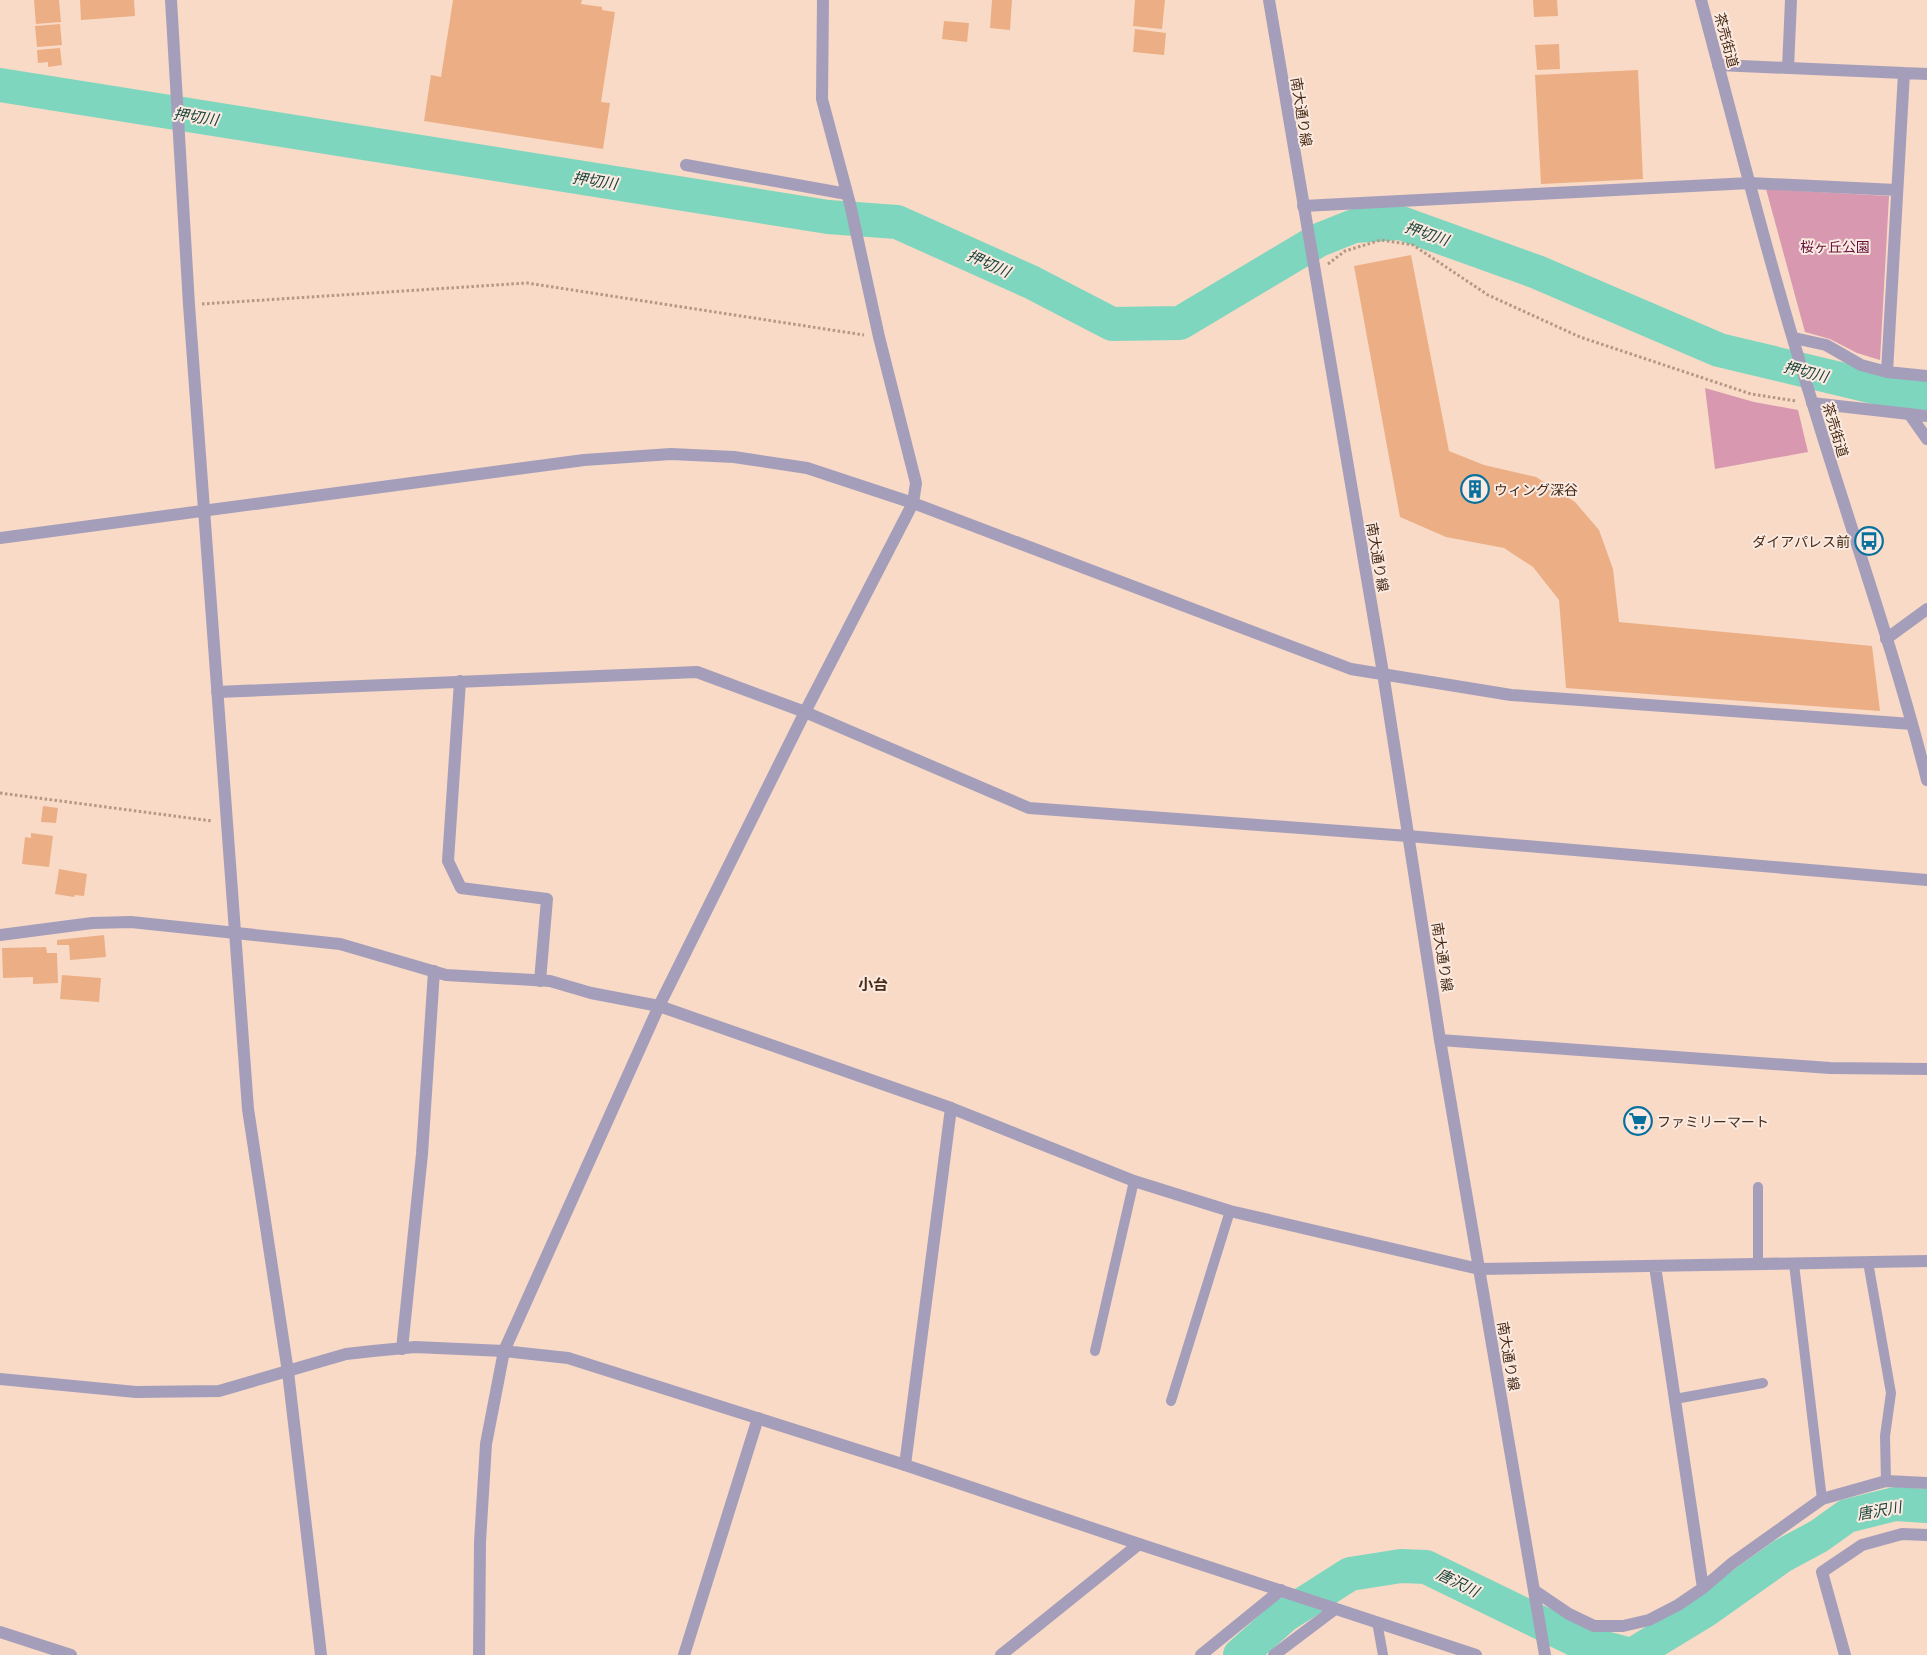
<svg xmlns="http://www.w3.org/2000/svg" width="1927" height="1655" font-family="Barlow,'Noto Sans JP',sans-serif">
<rect width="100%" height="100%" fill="#f8dac6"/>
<path fill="#d899b0" d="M1766,189L1889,196L1880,360L1857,353L1830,339L1805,332Z
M1705,388L1754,402L1798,410L1808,452L1715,469Z"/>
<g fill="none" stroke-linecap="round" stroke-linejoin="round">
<path stroke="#7ed6bf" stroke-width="34" d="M0,85L828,217L897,222L1031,282L1112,324L1180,323L1319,240L1354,226L1401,223L1537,272L1719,350L1882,389L1927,393
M1240,1655L1284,1616L1350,1574L1401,1566L1426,1567L1578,1641L1631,1655
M1632,1655L1706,1610L1782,1556L1819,1536L1847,1516L1895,1504L1927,1506"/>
</g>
<path fill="#ecaf85" d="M34,0H59L61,22L36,24Z
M80,0H134L135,16L81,20Z
M453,0H582L581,4L602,7V10L615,12L601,102L610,103L603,149L424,121L431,75L441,77Z
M992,0H1012L1010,30L990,28Z
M1135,0H1165L1162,29L1133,26Z
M1533,0H1557L1558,16L1534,17Z
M944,21L969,23L967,42L942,39Z
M60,24L62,45L37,47L35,26Z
M1135,29L1166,33L1164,55L1133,52Z
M1559,44L1560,69L1537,70L1535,45Z
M60,48L62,65L48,67V62L38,63L37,50Z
M1638,70L1643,179L1541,184L1535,75Z
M1411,255L1449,451L1484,465L1536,477L1575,502L1599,530L1613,569L1619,622L1872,646L1880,711L1566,688L1559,600L1533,567L1504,548L1446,537L1400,517L1354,266Z
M43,806L58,808L56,823L41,822Z
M31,833L53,836L49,867L22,864L25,837L31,838Z
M59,869L87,874L84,896L75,895L74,897L55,894Z
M104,935L106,957L70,960L69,945H57V940Z
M46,947L47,953H57L58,983L33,984V977L3,978L2,948Z
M62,975L101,978L99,1002L60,999Z"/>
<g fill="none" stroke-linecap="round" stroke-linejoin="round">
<path stroke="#b59783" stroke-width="3" stroke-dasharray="2.5 2.5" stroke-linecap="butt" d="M1328,264L1345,251L1381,240L1413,245L1488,295L1580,337L1751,394L1796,401
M202,304L527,283L864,335
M0,793L212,821"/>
<path stroke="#a59ebb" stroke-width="10" d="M1758,1187V1264
M1868,1262L1891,1393L1885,1436L1886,1481
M1794,1264L1822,1499
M1095,1351L1134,1181
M1675,1399L1763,1383
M1171,1401L1230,1211
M1377,1622L1383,1655"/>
<path stroke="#a59ebb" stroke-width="12" d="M171,0L189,305L248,1109L288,1372L321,1655
M1718,65L1927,74
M1788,68L1791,0
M686,165L847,194
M1303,206L1750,183L1896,190
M1794,338L1826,345L1861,365L1887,372L1927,376
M1887,372L1904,73
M1812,403L1927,416
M1910,415L1927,439
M1886,639L1927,609
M460,681L448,861L461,888L547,899L540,981
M217,692L697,672L805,712L1029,808L1408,836L1927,880
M1440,1040L1830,1068L1927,1069
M1655,1266L1703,1588
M1479,1269L1927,1261
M402,1349L422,1154L434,971
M905,1465L951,1108
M1535,1591L1569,1614L1594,1626H1623L1649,1620L1678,1605L1703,1588L1731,1564L1822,1499L1886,1481L1927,1483
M0,1632L71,1655
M479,1655L480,1542L486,1444L504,1351
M684,1655L758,1418
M1001,1655L1139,1544
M1201,1655L1281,1590
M1274,1655L1335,1609
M1845,1655L1822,1572L1862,1545L1902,1534L1927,1535"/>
<path stroke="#a59ebb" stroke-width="12" d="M1269,0L1383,673L1440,1040L1545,1655
M1701,0C1737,135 1771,271 1813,405C1851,530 1895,653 1927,780
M0,538L584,460L671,454L734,457L807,468L913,503L1351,669L1511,695L1912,724
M0,935L92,923L131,922L340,944L446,975L550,981L591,993L659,1006L951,1108L1134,1181L1230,1211L1479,1269
M504,1351L659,1006L805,712L913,503L916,483L879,337L850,204L822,99L823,0
M0,1379L136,1392L219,1391L346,1354L373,1351L415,1347L504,1351L568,1358L905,1465L1139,1544L1476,1655"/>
</g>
<defs>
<symbol id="building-ring" viewBox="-11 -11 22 22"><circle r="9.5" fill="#faeae1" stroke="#08709d" stroke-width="1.5"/><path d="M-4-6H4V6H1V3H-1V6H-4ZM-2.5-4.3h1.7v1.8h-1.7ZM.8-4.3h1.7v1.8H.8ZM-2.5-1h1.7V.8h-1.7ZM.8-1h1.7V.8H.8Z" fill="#08709d"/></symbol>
<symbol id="bus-ring" viewBox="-11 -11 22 22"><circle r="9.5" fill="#faeae1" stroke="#08709d" stroke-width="1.5"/><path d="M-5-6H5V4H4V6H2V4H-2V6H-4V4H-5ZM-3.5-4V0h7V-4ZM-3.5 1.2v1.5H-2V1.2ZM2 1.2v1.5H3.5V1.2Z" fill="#08709d"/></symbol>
<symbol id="supermarket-ring" viewBox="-11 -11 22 22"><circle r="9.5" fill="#faeae1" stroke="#08709d" stroke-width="1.5"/><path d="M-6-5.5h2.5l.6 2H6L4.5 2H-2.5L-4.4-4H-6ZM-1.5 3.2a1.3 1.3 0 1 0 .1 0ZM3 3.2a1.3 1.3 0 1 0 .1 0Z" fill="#08709d"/></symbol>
</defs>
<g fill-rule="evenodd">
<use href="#building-ring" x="1459" y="473" width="32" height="32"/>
<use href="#bus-ring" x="1853" y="525" width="32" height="32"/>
<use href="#supermarket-ring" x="1622" y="1105" width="32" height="32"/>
</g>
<g text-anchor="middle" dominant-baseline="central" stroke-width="4" stroke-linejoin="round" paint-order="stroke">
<g font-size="14" fill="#492c18" stroke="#faeae1">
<text transform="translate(1727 40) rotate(75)">茶売街道</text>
<text transform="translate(1302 112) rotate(81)">南大通り線</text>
<text transform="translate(1836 430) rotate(73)">茶売街道</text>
<text transform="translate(1378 557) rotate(80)">南大通り線</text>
<text transform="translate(1443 957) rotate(81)">南大通り線</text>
<text transform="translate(1509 1356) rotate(80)">南大通り線</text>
</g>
<g font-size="14" fill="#64113b" stroke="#faeae1">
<text x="1835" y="246">桜ヶ丘公園</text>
</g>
<g font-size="14" fill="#492c18" stroke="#faeae1" text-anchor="start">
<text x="1494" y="489">ウィング深谷</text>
<text x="1850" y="541" text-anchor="end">ダイアパレス前</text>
<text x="1657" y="1121">ファミリーマート</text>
</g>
<g font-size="15" font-style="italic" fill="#1c443a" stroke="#faeae1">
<text transform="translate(196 116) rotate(9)">押切川</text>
<text transform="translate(595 180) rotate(9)">押切川</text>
<text transform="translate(1427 233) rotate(19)">押切川</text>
<text transform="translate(989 263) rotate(24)">押切川</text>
<text transform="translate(1806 371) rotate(14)">押切川</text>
<text transform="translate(1879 1510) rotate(-10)">唐沢川</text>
<text transform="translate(1458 1582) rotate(26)">唐沢川</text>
</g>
<g font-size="15" font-weight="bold" fill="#492c18" stroke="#faeae1">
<text x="873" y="984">小台</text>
</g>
</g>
</svg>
